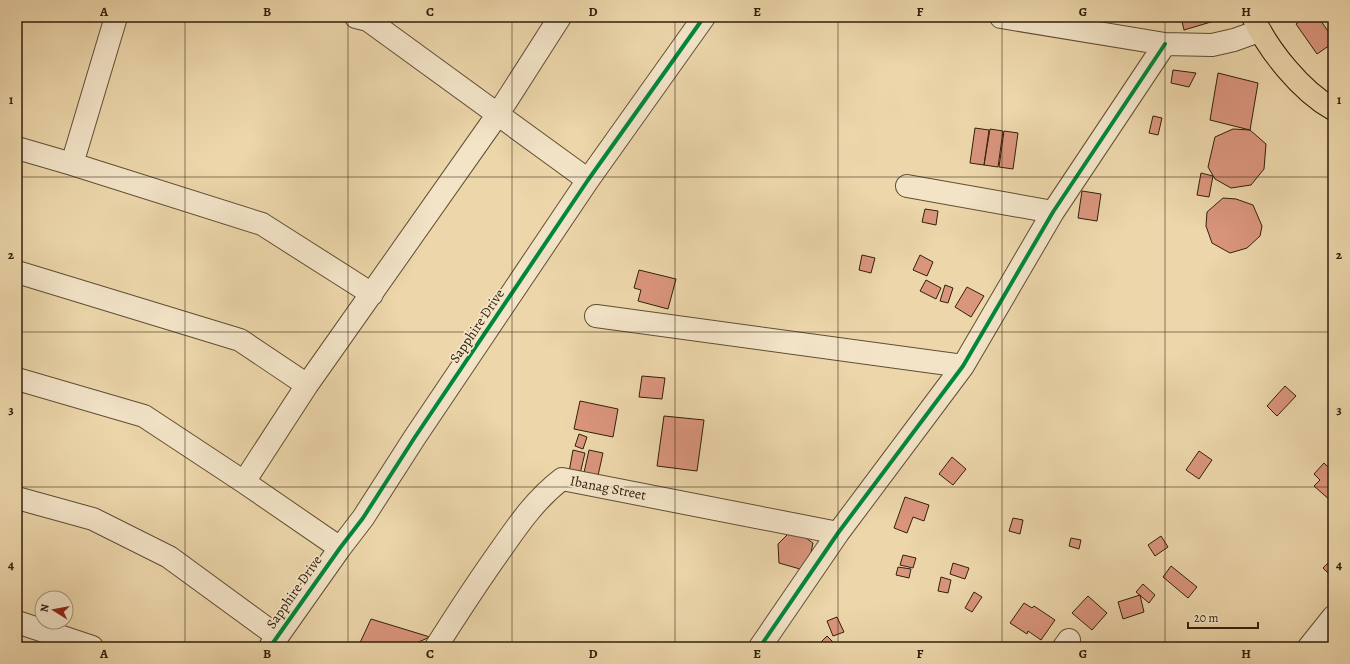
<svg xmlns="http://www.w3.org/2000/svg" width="1350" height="664" font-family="Alegreya,serif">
<rect width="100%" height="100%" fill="#ecd6aa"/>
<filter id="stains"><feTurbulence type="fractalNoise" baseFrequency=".005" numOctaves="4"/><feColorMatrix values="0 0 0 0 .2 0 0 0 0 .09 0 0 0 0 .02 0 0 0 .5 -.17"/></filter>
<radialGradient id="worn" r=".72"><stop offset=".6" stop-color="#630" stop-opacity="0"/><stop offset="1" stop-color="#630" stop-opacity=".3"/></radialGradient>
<path fill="#da957d" stroke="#31200b" d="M1181,17H1221V19L1184,30Z
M1305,17H1318L1333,38V43L1317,54L1296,24Z
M1173,70L1196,73L1189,87L1171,83Z
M1218,73L1258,83L1250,130L1210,120Z
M1153,116L1162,118L1158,135L1149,133Z
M975,128L989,130L984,165L970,163Z
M990,129L1003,131L998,167L984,165Z
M1233,129L1250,130L1266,144L1264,169L1251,185L1231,188L1215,179L1208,167L1215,137Z
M1004,131L1018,133L1013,169L999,167Z
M1201,173L1213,176L1209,197L1197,195Z
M1082,191L1101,194L1097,221L1078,218Z
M1223,198L1236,199L1253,205L1262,226L1260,236L1247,248L1230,253L1212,243L1206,226L1207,212Z
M925,209L938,211L936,225L922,222Z
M862,255L875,258L871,273L859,270Z
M920,255L933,262L927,276L913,270Z
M639,270L676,279L668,309L638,301L641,290L634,288Z
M926,280L941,288L936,299L920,291Z
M945,285L953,288L948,303L940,301Z
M967,287L984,296L971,317L955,307Z
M642,376L665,378L662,399L639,397Z
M1285,386L1296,396L1277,416L1267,406Z
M580,401L618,409L613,437L574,429Z
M664,416L704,420L697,471L657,466Z
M579,434L587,437L583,449L575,446Z
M573,450L585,453L580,474L569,472Z
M589,450L603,453L597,480L583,477Z
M1199,451L1212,460L1199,479L1186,470Z
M952,457L966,469L953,485L939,474Z
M1324,463L1333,472V498L1331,501L1314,486L1320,480L1314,474Z
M905,497L929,505L924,521L913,517L907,533L894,528Z
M1013,518L1023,520L1020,534L1009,531Z
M793,529L813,543L807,571L779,563L778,544Z
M1161,536L1168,547L1155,556L1148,545Z
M1071,538L1081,540L1079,549L1069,546Z
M903,555L916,558L913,568L900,565Z
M1332,559L1333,560V578L1323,568Z
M953,563L969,568L965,579L950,574Z
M1171,566L1197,587L1188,598L1163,577Z
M898,567L911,569L909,578L896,575Z
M941,577L951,580L948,593L938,591Z
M1143,584L1155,595L1149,603L1136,592Z
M974,592L982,597L972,612L965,608Z
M1140,595L1144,612L1123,619L1118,602Z
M1088,596L1107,613L1092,630L1072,613Z
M1024,603L1032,608L1034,606L1055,620L1041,640L1028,631L1027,634L1010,623Z
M837,617L844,632L833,636L827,621Z
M371,619L430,637L407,647H364L359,645Z
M827,636L838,647H816Z"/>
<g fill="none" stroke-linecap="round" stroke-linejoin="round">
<defs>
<path id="minor" d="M356,17L368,20L588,180
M1001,17L1165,44L1212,45L1234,40L1259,31
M17,148L72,164L262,224L372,294
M72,164L116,17
M907,186L1053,212
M17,272L240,340L307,385
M596,316L963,366
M17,379L144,416L244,482L340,548
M244,482L307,385L498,114L560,17
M17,498L93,519L169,557L277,636
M17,622L92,647
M270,647L340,548L363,518L415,437L588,180L704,17
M436,647C457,614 479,580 502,548C520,522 537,498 562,479L838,533
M760,647L838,533L963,366L1053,212L1165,44
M1064,647L1069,640
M1309,647L1333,617"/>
<path id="major" d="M1253,17C1268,50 1301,91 1333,109"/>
</defs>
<use href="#minor" stroke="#604e33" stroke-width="24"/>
<use href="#major" stroke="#31200b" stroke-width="24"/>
<use href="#minor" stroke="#f3e4c8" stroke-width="22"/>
<use href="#major" stroke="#ecd6aa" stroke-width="22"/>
<defs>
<path id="cycleway" d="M270,647L340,548L363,518L415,437L588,180L704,17
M760,647L838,533L963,366L1053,212L1165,44"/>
</defs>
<use href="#cycleway" stroke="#f3e4c8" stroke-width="6"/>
<use href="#cycleway" stroke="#00873e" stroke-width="4"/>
</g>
<path fill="none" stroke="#31200b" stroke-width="1" stroke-opacity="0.55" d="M185,17V647M348,17V647M512,17V647M675,17V647M838,17V647M1002,17V647M1165,17V647M17,177H1333M17,332H1333M17,487H1333"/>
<g text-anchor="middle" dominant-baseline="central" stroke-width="3.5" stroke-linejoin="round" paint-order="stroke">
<g font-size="14" fill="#31200b" stroke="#f3e4c8">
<text transform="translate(477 326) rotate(-56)">Sapphire Drive</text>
<text transform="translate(608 488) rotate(11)">Ibanag Street</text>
<text transform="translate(294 592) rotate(-55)">Sapphire Drive</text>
</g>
</g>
<rect width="1350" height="664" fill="none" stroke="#ecd6aa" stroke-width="44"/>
<g transform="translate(54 610) rotate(281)"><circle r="19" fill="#f3e4c8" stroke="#a5967c"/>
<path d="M0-3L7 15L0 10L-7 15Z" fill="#8f2418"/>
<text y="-6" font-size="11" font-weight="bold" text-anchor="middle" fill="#31200b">N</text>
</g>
<path d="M1188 622v6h70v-6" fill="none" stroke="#31200b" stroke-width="2"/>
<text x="1194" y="622" font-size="12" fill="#31200b" stroke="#f3e4c8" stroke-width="3" paint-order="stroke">20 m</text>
<rect x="22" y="22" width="1306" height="620" fill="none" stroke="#31200b" stroke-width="1.5"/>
<g font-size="13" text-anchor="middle" font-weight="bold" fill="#31200b">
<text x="104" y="16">A</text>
<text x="267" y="16">B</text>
<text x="430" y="16">C</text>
<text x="593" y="16">D</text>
<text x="757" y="16">E</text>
<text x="920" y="16">F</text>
<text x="1083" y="16">G</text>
<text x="1246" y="16">H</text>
<text x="11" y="104">1</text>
<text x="1339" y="104">1</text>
<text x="11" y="259">2</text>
<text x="1339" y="259">2</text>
<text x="11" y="414">3</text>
<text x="1339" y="414">3</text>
<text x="11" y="569">4</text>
<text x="1339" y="569">4</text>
<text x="104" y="658">A</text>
<text x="267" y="658">B</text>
<text x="430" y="658">C</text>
<text x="593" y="658">D</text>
<text x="757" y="658">E</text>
<text x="920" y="658">F</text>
<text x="1083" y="658">G</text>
<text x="1246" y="658">H</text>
</g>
<rect width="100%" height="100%" filter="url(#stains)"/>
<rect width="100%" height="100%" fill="url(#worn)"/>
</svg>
